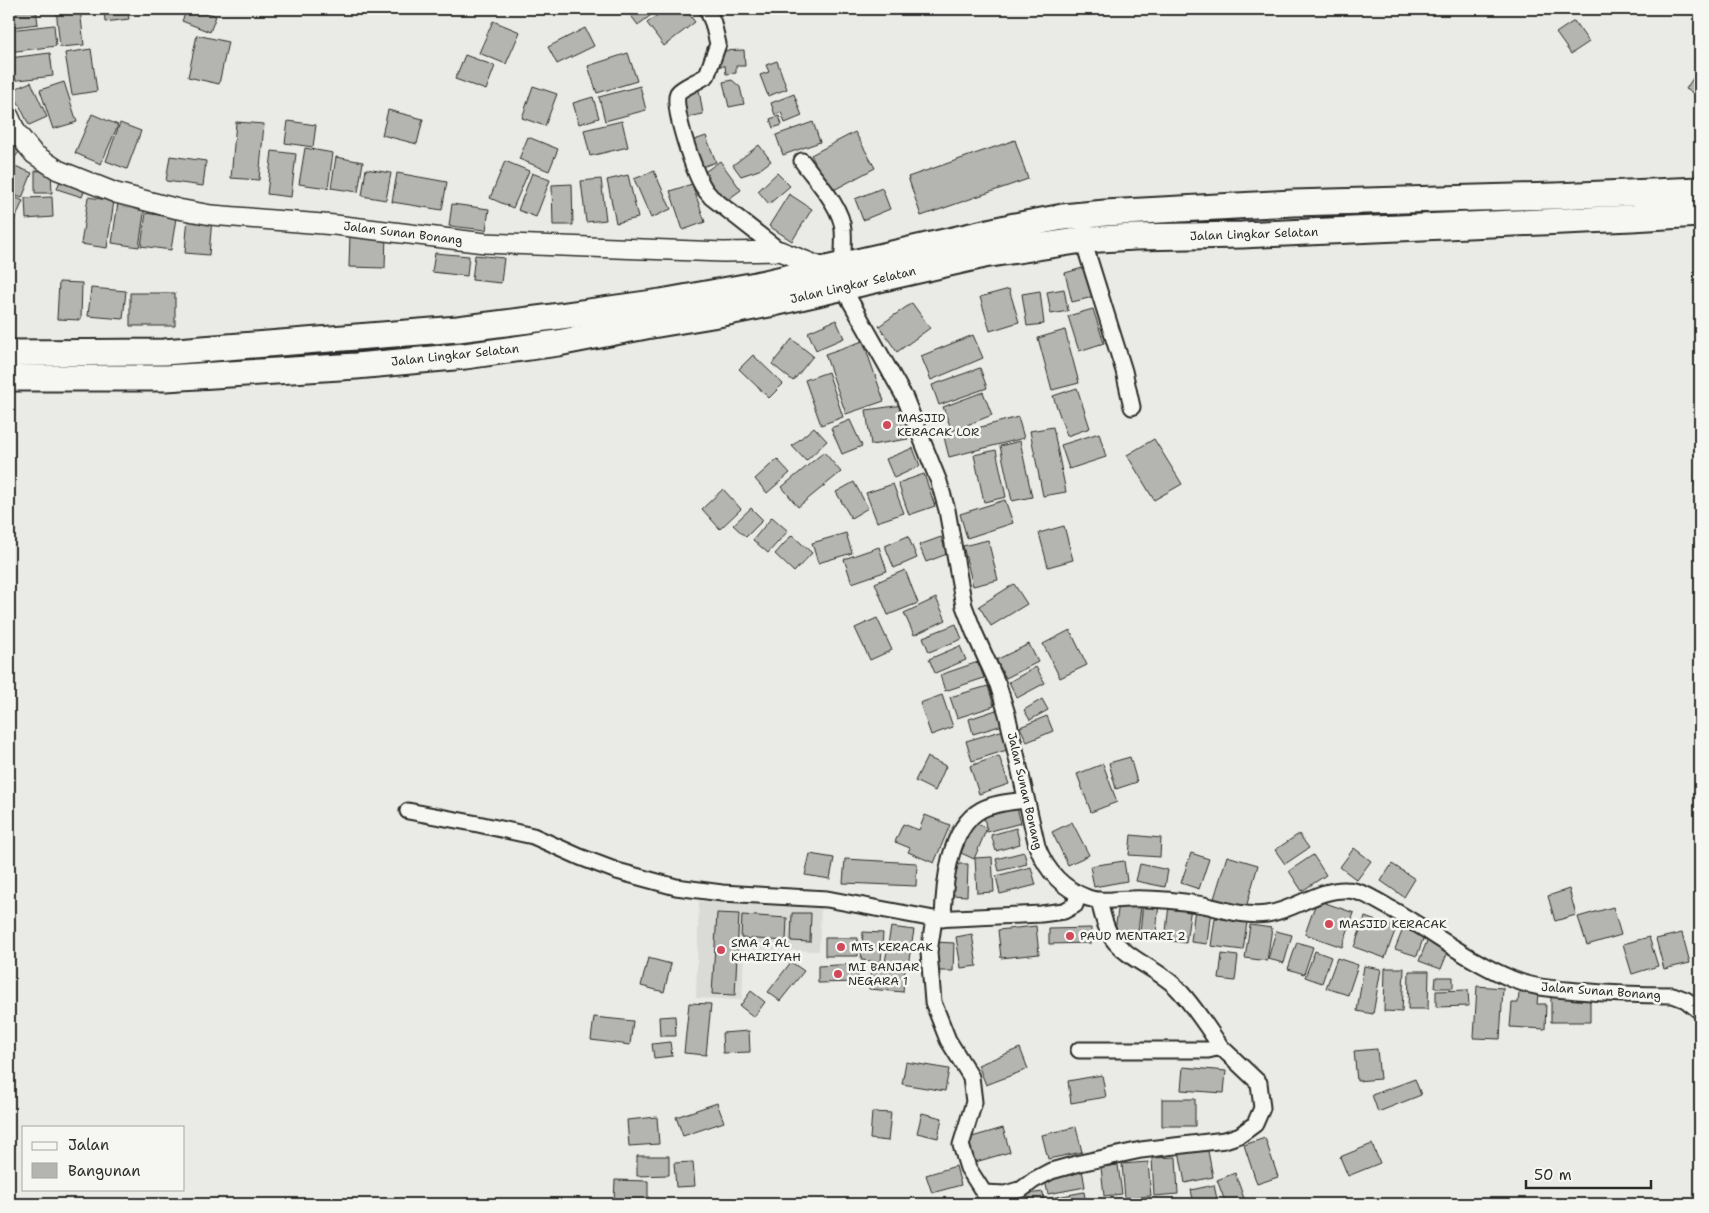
<svg xmlns="http://www.w3.org/2000/svg" width="1709" height="1213" font-family="'Shantell Sans',sans-serif">
<rect width="100%" height="100%" fill="#eaeae6"/>
<filter id="ink" filterUnits="userSpaceOnUse"><feTurbulence type="fractalNoise" baseFrequency=".02" numOctaves="2"/><feDisplacementMap in="SourceGraphic" scale="10" xChannelSelector="R" yChannelSelector="G"/><feConvolveMatrix kernelMatrix="1 2 1 2 8 2 1 2 1" color-interpolation-filters="sRGB"/></filter>
<g filter="url(#ink)">
<path fill="#dadad6" d="M699,901L821,906L819,951L744,949L742,1000L696,998Z"/>
<path fill="#b4b4b1" stroke="#2b2b2b" d="M12,9H36L38,24L14,27Z
M56,9H80L84,45L60,47Z
M104,9H127L129,19L105,22Z
M187,9H197L216,16L210,32L182,21Z
M626,9H659L638,25Z
M665,9H685L695,22L664,46L647,23Z
M493,21L520,32L506,64L479,53Z
M1574,21L1589,42L1571,54L1556,33Z
M54,25L56,46L9,52V30Z
M585,28L594,46L557,64L548,47Z
M197,35L228,42L219,84L188,77Z
M91,49L97,91L72,95L65,53Z
M744,50L745,66H736V73L726,74L725,66H720L719,51Z
M50,53L53,76L10,81L9,58Z
M628,53L637,81L597,93L588,66Z
M465,55L495,66L486,90L455,79Z
M777,61L787,89L768,96L760,75L769,72L766,65Z
M1700,67V97L1686,89Z
M732,80L740,87L744,104L729,107L723,82Z
M31,82L47,117L29,125L12,90Z
M64,82L77,122L53,129L40,90Z
M533,86L557,94L545,126L522,118Z
M640,86L646,110L605,121L599,97Z
M699,90L703,114L687,117L682,92Z
M794,94L802,116L785,123L781,112L775,115L771,103Z
M593,97L599,118L579,124L573,103Z
M388,110L423,119L417,144L382,135Z
M92,114L118,125L101,164L75,153Z
M779,116L782,125L773,128L770,119Z
M288,121L316,125L313,147L285,143Z
M622,121L628,147L590,156L584,130Z
M236,122L264,124L259,180L231,178Z
M813,122L820,142L783,155L776,135Z
M120,123L141,131L127,169L106,161Z
M855,132L875,168L830,192L811,155Z
M706,136L716,162L699,168L689,142Z
M528,137L558,149L549,171L519,159Z
M1015,140L1028,179L921,216L908,177Z
M9,144L19,152L9,165Z
M759,145L771,161L759,170L741,176L733,165Z
M305,148L333,153L328,188L299,184Z
M272,151L296,154L291,197L267,194Z
M170,156L206,161L203,186L166,181Z
M336,157L363,162L358,192L331,188Z
M505,161L529,171L513,208L490,198Z
M720,161L741,190L723,203L702,174Z
M15,166L32,173L22,198L9,193V183Z
M366,169L391,173L386,200L362,196Z
M51,170L52,193H35V171Z
M654,171L671,209L651,218L634,179Z
M397,173L447,182L442,210L392,202Z
M532,173L550,180L536,217L518,210Z
M777,173L790,186L769,204L758,191Z
M62,175L87,184L82,197L57,189Z
M628,175L638,218L616,223L607,180Z
M601,179L606,220L586,222L581,181Z
M572,184L573,225H553L552,185Z
M692,184L705,222L683,230L670,191Z
M882,188L890,209L863,220L855,199Z
M9,194L23,201L14,221L9,218Z
M789,194L812,209L792,241L769,226Z
M52,197L53,217L26,219L25,198Z
M88,197L114,201L107,248L81,244Z
M118,202L145,207L139,247L112,243Z
M452,204L489,209L486,230L449,226Z
M146,213L176,218L171,250L141,246Z
M188,216L212,218L209,255L185,253Z
M350,232L386,233L385,268L349,267Z
M435,253L469,256L467,276L432,272Z
M475,255L504,258L501,283L472,280Z
M1086,267L1093,297L1072,302L1065,273Z
M59,282L82,283L81,320L57,319Z
M91,288L126,291L123,319L88,316Z
M1009,289L1019,322L990,331L980,297Z
M1064,289L1068,311L1051,314L1047,292Z
M1040,291L1044,324L1027,326L1022,294Z
M130,293H175V326H130Z
M912,303L930,328L897,352L879,326Z
M1093,309L1104,343L1079,351L1068,316Z
M836,320L844,338L816,350L808,332Z
M1065,330L1079,383L1052,390L1038,338Z
M973,335L983,358L931,380L921,356Z
M792,339L813,356L793,381L772,364Z
M863,341L884,401L846,414L825,354Z
M753,355L783,384L769,398L739,369Z
M980,368L987,388L939,405L932,385Z
M828,372L843,417L821,425L805,380Z
M1077,388L1090,428L1067,436L1053,396Z
M983,392L992,415L952,431L943,407Z
M903,405L908,439L871,445L866,410Z
M1018,417L1024,438L949,457L944,437Z
M850,420L862,446L842,454L831,428Z
M814,427L827,441L806,461L792,446Z
M1053,427L1066,492L1043,496L1030,431Z
M1099,433L1106,457L1069,469L1061,445Z
M1154,439L1182,484L1154,500L1127,455Z
M1020,441L1032,497L1012,501L1000,446Z
M913,448L920,466L894,478L886,459Z
M996,450L1006,497L984,502L974,455Z
M824,452L841,472L798,507L782,487Z
M777,459L790,473L767,493L755,479Z
M924,474L935,506L909,515L898,483Z
M854,482L868,508L851,518L836,492Z
M893,484L904,513L877,522L866,493Z
M723,489L741,509L720,529L702,509Z
M1005,500L1013,523L967,538L960,514Z
M751,508L763,520L746,537L733,525Z
M772,517L788,531L768,553L753,540Z
M1064,526L1073,560L1048,567L1039,533Z
M846,533L852,553L818,563L812,543Z
M792,535L812,553L794,572L775,554Z
M908,536L917,558L894,568L885,546Z
M941,537L947,554L926,562L919,545Z
M988,540L998,580L973,586L963,546Z
M879,547L887,571L852,583L844,559Z
M905,570L918,603L888,615L875,583Z
M1014,584L1027,604L991,626L979,606Z
M936,598L946,620L914,635L904,613Z
M877,618L892,650L870,660L855,628Z
M956,624L962,639L929,652L923,637Z
M1070,630L1087,665L1060,678L1043,644Z
M1029,644L1038,662L1006,678L996,660Z
M960,646L966,660L935,673L929,659Z
M978,662L984,678L945,691L940,675Z
M1036,667L1045,683L1017,698L1009,682Z
M988,686L994,706L957,718L950,697Z
M942,695L953,727L931,735L920,703Z
M1042,699L1048,710L1030,720L1024,710Z
M999,709L1003,725L973,734L969,719Z
M1047,716L1053,731L1027,742L1020,727Z
M1004,730L1010,749L972,761L966,741Z
M999,756L1009,784L979,794L970,766Z
M927,757L946,766L935,791L915,781Z
M1130,757L1137,782L1116,789L1109,763Z
M1103,764L1117,802L1091,812L1077,774Z
M1017,808L1021,823L987,832L984,817Z
M925,815L950,825L934,863L908,852L910,848L895,842L903,824L919,830Z
M1072,822L1089,855L1068,865L1052,832Z
M974,823L987,828L974,859L961,853Z
M1016,828L1020,844L996,851L991,835Z
M1299,834L1309,848L1285,864L1275,850Z
M1131,835L1161,838L1160,857L1129,855Z
M1354,848L1371,861L1357,880L1340,867Z
M1024,852L1027,864L999,871L996,859Z
M1191,853L1209,859L1199,889L1181,883Z
M810,854L834,858L830,879L805,875Z
M1313,855L1326,875L1302,891L1289,871Z
M1227,856L1258,865L1245,911L1213,902Z
M992,857L994,892L977,893L975,858Z
M845,859L917,863L916,886L843,883Z
M1124,861L1127,881L1094,887L1090,866Z
M953,864H968L967,896L951,895Z
M1140,864L1168,870L1165,887L1136,881Z
M1392,864L1415,879L1404,897L1381,881Z
M1031,867L1036,885L1000,894L996,876Z
M1569,889L1576,915L1555,921L1548,896Z
M1317,900L1354,913L1342,947L1305,934Z
M1143,902L1159,903L1156,934L1140,933Z
M1119,903L1141,906L1137,940L1114,937Z
M1169,905L1191,907L1186,943L1165,940Z
M1195,907L1211,909L1207,944L1191,942Z
M1613,907L1621,935L1587,945L1578,917Z
M717,913L739,914L735,995L712,994Z
M792,913H811L810,942L791,941Z
M742,915L787,918L786,941L741,938Z
M1365,917L1396,928L1385,958L1354,947Z
M1215,918L1247,922L1243,950L1211,946Z
M1250,925L1272,928L1267,961L1245,958Z
M1036,926L1039,954L1001,958L998,930Z
M891,927L914,930L908,965L885,962Z
M1091,928V943L1049,944V929Z
M1403,929L1424,936L1417,956L1395,949Z
M1276,931L1292,935L1284,963L1268,959Z
M863,932L883,933L881,962L861,960Z
M1682,933L1690,963L1664,969L1656,939Z
M972,934L977,966L961,968L956,937Z
M1649,937L1658,966L1632,974L1623,944Z
M825,938H858V956H825Z
M1427,941L1449,949L1441,969L1419,961Z
M935,942L954,943L953,971H934Z
M1297,942L1313,947L1304,974L1288,969Z
M1315,951L1331,957L1322,983L1305,977Z
M1222,954L1238,956L1235,981L1219,979Z
M648,958L671,964L664,992L641,986Z
M1337,958L1358,965L1348,995L1326,988Z
M791,962L804,971L780,1001L768,992Z
M858,964V982L818,983V966Z
M1364,966L1381,969L1373,1014L1357,1011Z
M871,967L905,970L903,992L869,989Z
M1385,968H1404L1402,1012L1384,1011Z
M1409,971H1429L1428,1009H1408Z
M1436,977H1453V988H1435Z
M1477,986L1503,988L1500,1039L1474,1038Z
M1468,990L1469,1006L1436,1007V991Z
M751,991L765,1002L754,1017L740,1006Z
M1519,993L1538,994L1537,1004H1546L1545,1029L1510,1027L1512,1003H1518Z
M1551,997H1590V1022H1551Z
M689,1003L711,1004L706,1055L684,1053Z
M675,1016L676,1036H660L659,1017Z
M594,1017L633,1021L630,1045L591,1040Z
M749,1031L750,1052L723,1053L722,1033Z
M670,1042L672,1056L654,1058L652,1044Z
M1020,1048L1028,1069L986,1085L978,1065Z
M1377,1049L1380,1079L1357,1081L1354,1051Z
M906,1062L949,1069L945,1091L902,1084Z
M1183,1067L1226,1071L1224,1093L1181,1090Z
M1102,1075L1106,1097L1071,1103L1068,1081Z
M1415,1079L1421,1095L1378,1112L1372,1095Z
M1162,1099H1195V1126H1162Z
M717,1103L724,1122L683,1136L676,1117Z
M872,1112L891,1113L888,1141L870,1139Z
M922,1113L942,1118L938,1138L917,1133Z
M657,1117L659,1144L629,1146L627,1120Z
M1076,1127L1082,1152L1048,1159L1042,1135Z
M1003,1128L1010,1152L972,1163L965,1139Z
M1265,1138L1278,1177L1257,1184L1244,1145Z
M1372,1144L1380,1163L1348,1176L1340,1157Z
M1207,1146L1213,1177L1185,1183L1179,1151Z
M637,1156H669V1175L637,1176Z
M1176,1157L1178,1194L1154,1196L1152,1158Z
M693,1162L695,1186L676,1187L674,1163Z
M1148,1162L1151,1196L1125,1198L1122,1164Z
M1118,1165L1122,1194L1104,1196L1101,1167Z
M956,1166L961,1185L932,1193L926,1175Z
M1082,1169L1085,1187L1048,1194L1044,1176Z
M1235,1173L1246,1204H1226L1217,1180Z
M615,1180L648,1181V1202L614,1201Z
M1214,1185L1218,1204H1194L1191,1190Z
M1043,1192L1044,1204H1028L1027,1194Z
M1084,1192L1086,1204H1047L1046,1199Z
M1002,1197L1004,1204H978Z
M1171,1200L1187,1201V1204H1171Z"/>
<g fill="none" stroke-linecap="round" stroke-linejoin="round">
<defs>
<path id="minor" d="M707,9L713,23L718,44L707,75C701,80 681,88 678,93C671,106 695,175 704,188C706,192 709,194 711,197L780,251
M802,161C815,179 842,207 843,230C844,242 843,254 842,265
M1083,240L1124,371L1132,407
M843,288L905,398L939,482L947,510L964,606L974,632L998,685L1007,714L1037,846C1046,870 1063,889 1088,898C1101,903 1115,899 1129,899C1154,898 1180,901 1204,905C1225,910 1245,917 1267,914C1295,910 1318,889 1346,890C1361,890 1375,900 1388,907C1430,930 1468,961 1512,979C1533,988 1556,989 1578,991C1610,994 1641,995 1673,995L1686,1000L1700,1011
M408,811L478,824L533,836L580,857L617,871L676,887L722,893L827,899L934,919L1041,914L1064,911L1075,905L1078,894
M934,919L929,952L933,1002L948,1040L971,1077L974,1102L961,1145L968,1168L984,1193L1005,1194L1022,1189L1034,1180L1051,1171L1080,1163L1141,1150L1225,1140L1240,1135L1255,1124L1262,1108L1259,1083L1221,1047
M943,919C944,887 948,828 981,810C994,803 1011,802 1026,800
M1079,1050H1208L1221,1047C1207,1027 1193,1004 1175,986C1157,969 1132,961 1116,943C1106,932 1102,914 1099,900"/>
<path id="tertiary" d="M9,116L16,132L34,154L58,170L116,193L178,209L211,215L335,225L485,243L723,252L780,251L826,269"/>
<path id="trunk" d="M9,353L164,352L458,329L553,317L661,302L756,285L1015,226L1063,217L1105,213L1293,203L1555,196L1700,190
M9,378H166L356,366L465,356L558,343L646,326L718,314L769,304L984,255L1083,240L1135,237L1242,235L1329,231L1632,218L1700,214"/>
</defs>
<use href="#minor" stroke="#2b2b2b" stroke-width="19"/>
<use href="#tertiary" stroke="#2b2b2b" stroke-width="22"/>
<use href="#trunk" stroke="#2b2b2b" stroke-width="29"/>
<use href="#minor" stroke="#f6f6f2" stroke-width="15"/>
<use href="#tertiary" stroke="#f6f6f2" stroke-width="19"/>
<use href="#trunk" stroke="#f6f6f2" stroke-width="25"/>
</g>
</g>
<g fill="#d1495b" stroke="#f6f6f2" stroke-width="2">
<circle cx="887" cy="425" r="5"/>
<circle cx="1329" cy="924" r="5"/>
<circle cx="1070" cy="936" r="5"/>
<circle cx="841" cy="947" r="5"/>
<circle cx="721" cy="950" r="5"/>
<circle cx="838" cy="974" r="5"/>
</g>
<g text-anchor="middle" dominant-baseline="central" stroke-width="5" stroke-linejoin="round" paint-order="stroke">
<g font-size="12" fill="#2b2b2b" stroke="#f6f6f2">
<text transform="translate(403 233) rotate(7)">Jalan Sunan Bonang</text>
<text transform="translate(1254 234) rotate(-2)">Jalan Lingkar Selatan</text>
<text transform="translate(853 285) rotate(-13)">Jalan Lingkar Selatan</text>
<text transform="translate(455 355) rotate(-6)">Jalan Lingkar Selatan</text>
<text transform="translate(1025 791) rotate(77)">Jalan Sunan Bonang</text>
<text transform="translate(1601 991) rotate(4)">Jalan Sunan Bonang</text>
</g>
<g font-size="12" fill="#2b2b2b" stroke="#f6f6f2" text-anchor="start">
<text x="897" y="418">MASJID<tspan x="897" dy="14">KERACAK LOR</tspan></text>
<text x="1339" y="924">MASJID KERACAK</text>
<text x="1080" y="936">PAUD MENTARI 2</text>
<text x="731" y="943">SMA 4 AL<tspan x="731" dy="14">KHAIRIYAH</tspan></text>
<text x="851" y="947">MTs KERACAK</text>
<text x="848" y="967">MI BANJAR<tspan x="848" dy="14">NEGARA 1</tspan></text>
</g>
</g>
<rect width="1709" height="1213" fill="none" stroke="#f6f6f2" stroke-width="30"/>
<rect x="15" y="15" width="1679" height="1183" fill="none" stroke="#2b2b2b" stroke-width="2" filter="url(#ink)"/>
<rect x="22" y="1126" width="162" height="65" fill="#f6f6f2" stroke="#a5a5a2"/>
<rect x="32" y="1142" width="25" height="8" fill="#f6f6f2" stroke="#a5a5a2"/>
<text x="68" y="1150" font-size="15" fill="#2b2b2b">Jalan</text>
<rect x="32" y="1163" width="25" height="15" fill="#b4b4b1" stroke="#a5a5a2"/>
<text x="68" y="1176" font-size="15" fill="#2b2b2b">Bangunan</text>
<path d="M1526 1180v8h125v-8" fill="none" stroke="#2b2b2b" stroke-width="2.5"/>
<text x="1534" y="1180" font-size="15" fill="#2b2b2b" stroke="#f6f6f2" stroke-width="4" paint-order="stroke">50 m</text>
</svg>
